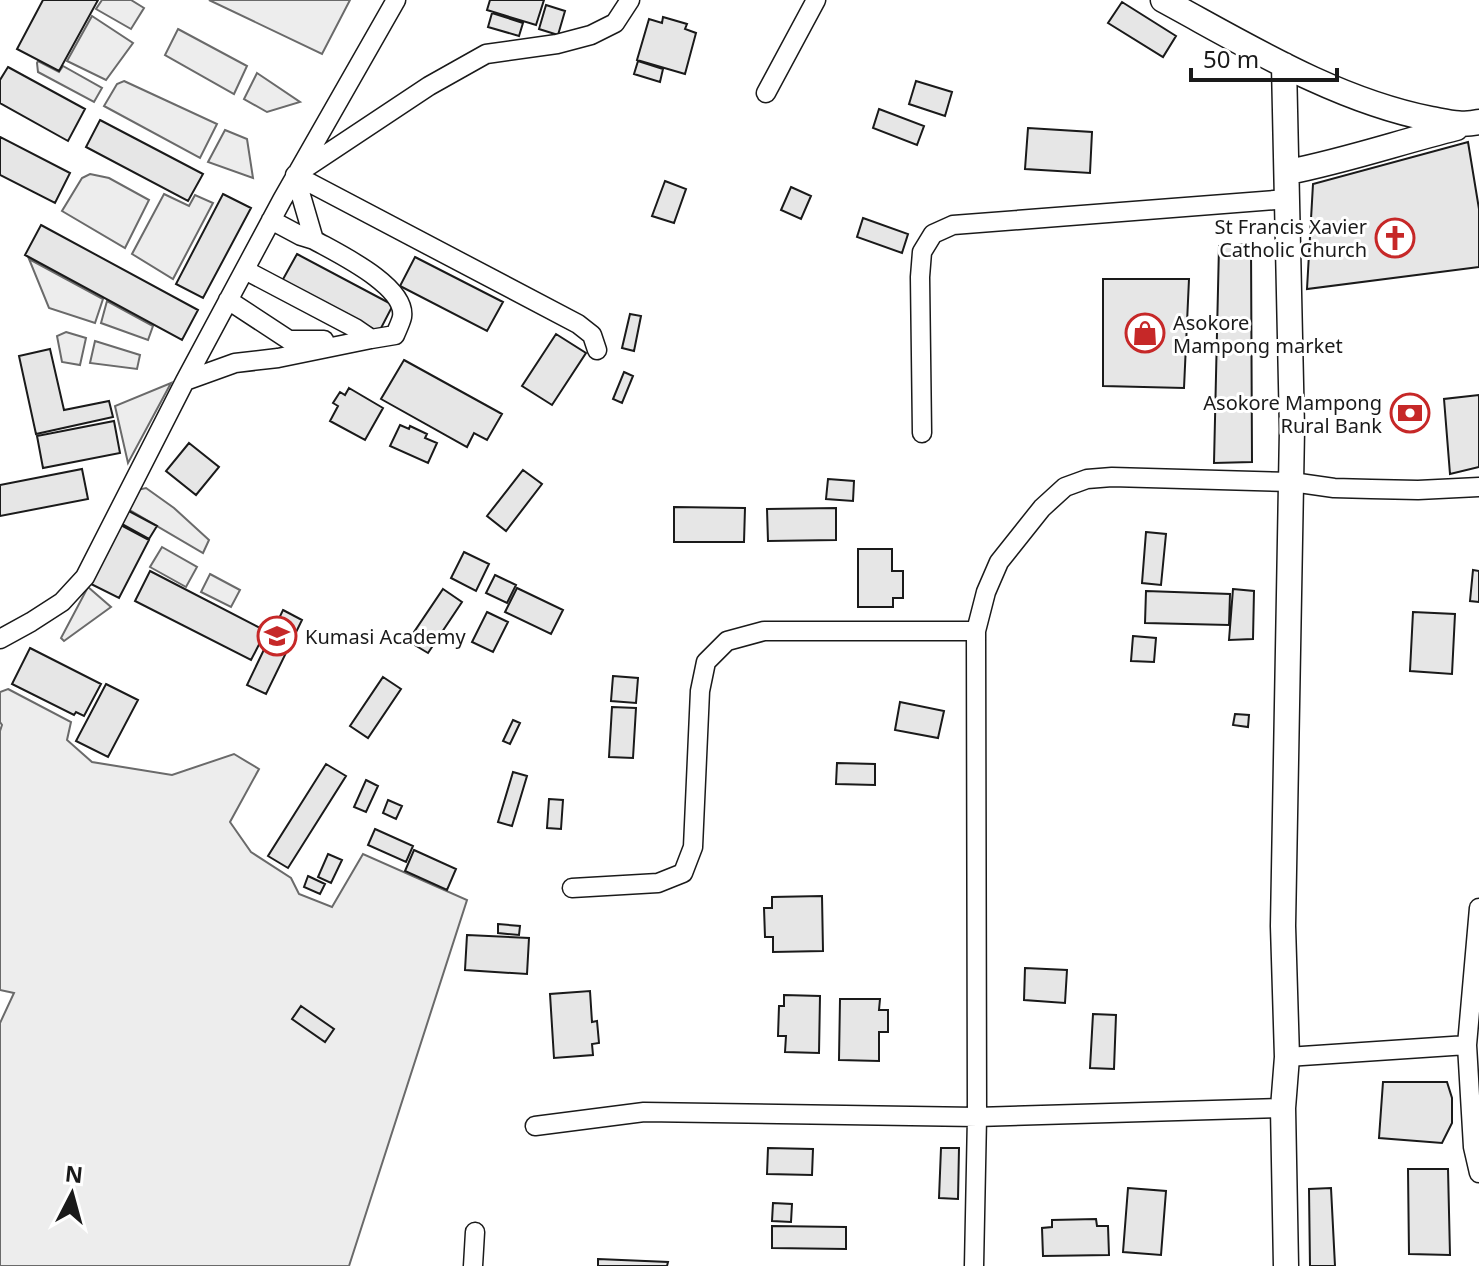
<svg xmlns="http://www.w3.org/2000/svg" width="1479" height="1266" font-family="'Noto Sans',sans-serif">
<rect width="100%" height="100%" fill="#fff"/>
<path fill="#ededed" stroke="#6a6a6a" stroke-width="2" d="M102,0H131L144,8L131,29L96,9Z
M209,0H350L322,54Z
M92,16L133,43L106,80L67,61Z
M178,29L247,66L234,94L165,55Z
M38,61L59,72L63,66L102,88L94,102L38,72L37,63Z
M257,73L300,102L267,112L244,99Z
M124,81L217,124L200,158L104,106L117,84Z
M225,130L247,139L253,178L208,162Z
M90,174L109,178L149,200L125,248L62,211L82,178Z
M164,194L189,206L195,195L213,203L173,279L132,254Z
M29,259L103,299L95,323L49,308Z
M107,301L153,326L148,340L101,323Z
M66,332L86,338L80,365L62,362L57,336Z
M95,341L140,355L137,369L90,363Z
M171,383L128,463L115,406Z
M146,488L174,508L209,540L203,553L128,509L137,490Z
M162,547L197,567L186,587L150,567Z
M210,574L240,590L231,607L201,592Z
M88,587L111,607L64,641L61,638Z
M8,689L71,722L67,740L92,762L172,775L234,754L259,769L230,822L251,852L291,878L299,894L332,907L363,854L467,900L349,1266H0V1023L14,993L0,990V731L2,725L0,722V692Z"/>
<path fill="#e6e6e6" stroke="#1a1a1a" stroke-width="2" d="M43,0H98L59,71L17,49Z
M490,0H544L536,25L487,10Z
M1122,2L1176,36L1163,57L1108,23Z
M546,5L565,11L558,35L539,29Z
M492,13L523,23L519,36L488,27Z
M663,17L687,24L685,29L696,33L685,74L637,60L649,19L662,23Z
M638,61L663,69L660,82L634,74Z
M8,67L85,109L68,141L0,103V80Z
M916,81L952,92L945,116L909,104Z
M879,109L924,126L917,145L873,128Z
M100,120L203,174L188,201L86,147Z
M1028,128L1092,132L1090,173L1025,169Z
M0,137L70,173L55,203L0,175Z
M1468,142L1479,209V267L1307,289L1313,184Z
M665,181L686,189L674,223L652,216Z
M791,187L811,196L801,219L781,210Z
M223,194L251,208L203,298L176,284Z
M863,218L908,234L902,253L857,237Z
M41,225L198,310L182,340L25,255Z
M1251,244L1252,462L1214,463L1219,246Z
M297,254L393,305L379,332L282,281Z
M415,257L503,302L487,331L400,286Z
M1103,279H1189L1184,388L1103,386Z
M630,314L641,316L634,351L622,348Z
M556,334L586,353L552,405L522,386Z
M50,349L64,410L109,401L113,417L36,434L19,356Z
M404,360L502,414L487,440L474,433L467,447L381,399Z
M624,372L633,376L622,403L613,399Z
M349,388L383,408L365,440L330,421L338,406L333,403L340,392L345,395Z
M1479,395V467L1450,474L1444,399Z
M114,421L120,453L43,468L37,436Z
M400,425L409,429L410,426L427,434L425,438L437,443L428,463L390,446Z
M189,443L219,467L196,495L166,471Z
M82,469L88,499L0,516V485Z
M523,470L542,484L506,531L487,516Z
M828,479L854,481L853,501L826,499Z
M674,507L745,508L744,542H674Z
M836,508V540L768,541L767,509Z
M127,510L157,526L149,539L120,523Z
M119,524L149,540L119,598L89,583Z
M1146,532L1166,534L1161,585L1142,583Z
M858,549H892V571H903V598H893V607H858Z
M464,552L489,564L476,591L451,578Z
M1473,570L1479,571V602L1470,601Z
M150,571L266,631L251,660L135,601Z
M495,575L516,585L507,603L486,593Z
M517,588L563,610L551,634L505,612Z
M443,589L462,602L428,653L408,641Z
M1233,589L1254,591L1253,639L1229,640Z
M1146,591L1230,594L1229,625L1145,623Z
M283,610L302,620L266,694L247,685Z
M487,612L508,622L493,652L472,642Z
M1413,612L1455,614L1452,674L1410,671Z
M1133,636L1156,638L1154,662L1131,661Z
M30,648L101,684L84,716L76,712L74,715L12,684Z
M613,676L638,678L636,703L611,701Z
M383,677L401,689L368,738L350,726Z
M106,684L138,700L108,757L76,741Z
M900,702L944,711L938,738L895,730Z
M612,707L636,708L633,758L609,757Z
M1235,714L1249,715L1248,727L1233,725Z
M513,720L520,723L510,744L503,741Z
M837,763L875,764V785L836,784Z
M326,764L346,776L288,868L268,856Z
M513,772L527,776L512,826L498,822Z
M366,780L378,786L366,812L354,807Z
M549,799L563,800L561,829L547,828Z
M388,800L402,806L396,819L383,813Z
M375,829L413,846L406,862L368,845Z
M414,850L456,869L447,890L405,871Z
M328,854L342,860L331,883L318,877Z
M308,876L325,884L320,894L304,887Z
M822,896L823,951L773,952V937H765L764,908H772V897Z
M498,924L520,926L519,935L498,933Z
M467,935L529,938L527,974L465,970Z
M1025,968L1067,970L1065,1003L1024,1000Z
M590,991L592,1022L597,1021L599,1043L592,1044L593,1055L554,1058L550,994Z
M784,995L820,996L819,1053L785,1052L786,1036H778L779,1006H784Z
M840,999H880L879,1010H888V1032H879V1061L839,1060Z
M301,1006L334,1029L325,1042L292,1019Z
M1093,1014L1116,1015L1114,1069L1090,1068Z
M1383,1082H1447L1452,1098V1123L1442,1143L1379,1138Z
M768,1148L813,1149L812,1175L767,1174Z
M941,1148H959L958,1199L939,1198Z
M1408,1169H1448L1450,1255L1409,1254Z
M1128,1188L1166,1191L1161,1255L1123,1252Z
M1331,1188L1335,1266H1310L1309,1189Z
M773,1203L792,1204L791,1222L772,1221Z
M1096,1219L1097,1226H1108L1109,1255L1043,1256L1042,1228L1052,1227V1220Z
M772,1226L846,1227V1249L772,1248Z
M598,1259L668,1262L667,1266H598Z"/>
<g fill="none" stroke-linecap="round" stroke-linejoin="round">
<defs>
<path id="street" d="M766,93L816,0
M301,171L429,86L486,54L557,44L591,35L615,23L630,0
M271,220L301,236L314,240
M245,270L355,328L371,339L395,335C397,330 401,322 402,317C407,286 337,253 314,240L295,175L578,324L592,335L597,350
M228,300L289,340H324
M185,381L235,363L278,358L371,339
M922,433L920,277L922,252L933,234L953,225L1288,199
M0,639L31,622L62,602L85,577L185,381L282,200L396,0
M572,888L658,883L683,873L693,847L700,691L706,662L727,641L764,631H976
M1479,908L1467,1045L1473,1147L1479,1173
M1287,1057L1467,1045
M535,1126L644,1112L977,1117L1283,1108
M473,1266L475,1232
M974,1266L977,1117L976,631L986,592L999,562L1042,508L1065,487L1087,479L1112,477L1292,482L1334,488L1371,489L1418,490L1479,487"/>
<path id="secondary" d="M1163,0C1248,46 1335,100 1431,119C1448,122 1462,126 1479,122
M1284,65L1292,429L1283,926L1287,1057L1283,1108L1286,1266
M1288,172C1345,161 1400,142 1456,128"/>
</defs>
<use href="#street" stroke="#1a1a1a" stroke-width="21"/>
<use href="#secondary" stroke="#1a1a1a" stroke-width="27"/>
<use href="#street" stroke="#fff" stroke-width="18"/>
<use href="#secondary" stroke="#fff" stroke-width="24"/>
</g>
<defs>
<symbol id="church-ring" viewBox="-11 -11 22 22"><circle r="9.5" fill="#fff" stroke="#c62828" stroke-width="1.5"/><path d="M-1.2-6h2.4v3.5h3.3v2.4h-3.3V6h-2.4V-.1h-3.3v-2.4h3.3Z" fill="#c62828"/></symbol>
<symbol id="shop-ring" viewBox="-11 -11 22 22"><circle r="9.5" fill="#fff" stroke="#c62828" stroke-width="1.5"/><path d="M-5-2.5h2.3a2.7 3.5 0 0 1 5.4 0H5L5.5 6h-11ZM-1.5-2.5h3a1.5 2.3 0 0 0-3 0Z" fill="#c62828"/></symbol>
<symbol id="bank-ring" viewBox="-11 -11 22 22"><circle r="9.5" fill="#fff" stroke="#c62828" stroke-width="1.5"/><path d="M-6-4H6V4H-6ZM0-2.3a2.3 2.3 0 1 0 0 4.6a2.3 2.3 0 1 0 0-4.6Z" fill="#c62828"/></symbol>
<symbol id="school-ring" viewBox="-11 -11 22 22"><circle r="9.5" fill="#fff" stroke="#c62828" stroke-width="1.5"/><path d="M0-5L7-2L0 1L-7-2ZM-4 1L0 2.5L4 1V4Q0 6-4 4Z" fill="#c62828"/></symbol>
</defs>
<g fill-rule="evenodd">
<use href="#church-ring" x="1373" y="216" width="44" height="44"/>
<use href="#shop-ring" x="1123" y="311" width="44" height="44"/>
<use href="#bank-ring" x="1388" y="391" width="44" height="44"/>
<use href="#school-ring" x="255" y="614" width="44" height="44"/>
</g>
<g text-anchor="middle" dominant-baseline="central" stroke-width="6" stroke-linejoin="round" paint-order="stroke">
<g font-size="20" fill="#1a1a1a" stroke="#fff" text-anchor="end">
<text x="1367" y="226">St Francis Xavier<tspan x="1367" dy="23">Catholic Church</tspan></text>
<text x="1173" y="322" text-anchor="start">Asokore<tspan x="1173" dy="23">Mampong market</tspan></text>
<text x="1382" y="402">Asokore Mampong<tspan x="1382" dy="23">Rural Bank</tspan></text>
<text x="305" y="636" text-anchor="start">Kumasi Academy</text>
</g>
</g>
<g transform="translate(72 1194) rotate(6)" stroke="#ffffff" stroke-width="6" paint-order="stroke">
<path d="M0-6L14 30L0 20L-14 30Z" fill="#1a1a1a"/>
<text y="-12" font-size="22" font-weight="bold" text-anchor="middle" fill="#1a1a1a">N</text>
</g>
<path d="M1191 68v12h146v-12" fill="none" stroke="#1a1a1a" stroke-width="4"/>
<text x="1203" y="68" font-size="24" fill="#1a1a1a" stroke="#ffffff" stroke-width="6" paint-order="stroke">50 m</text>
</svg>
